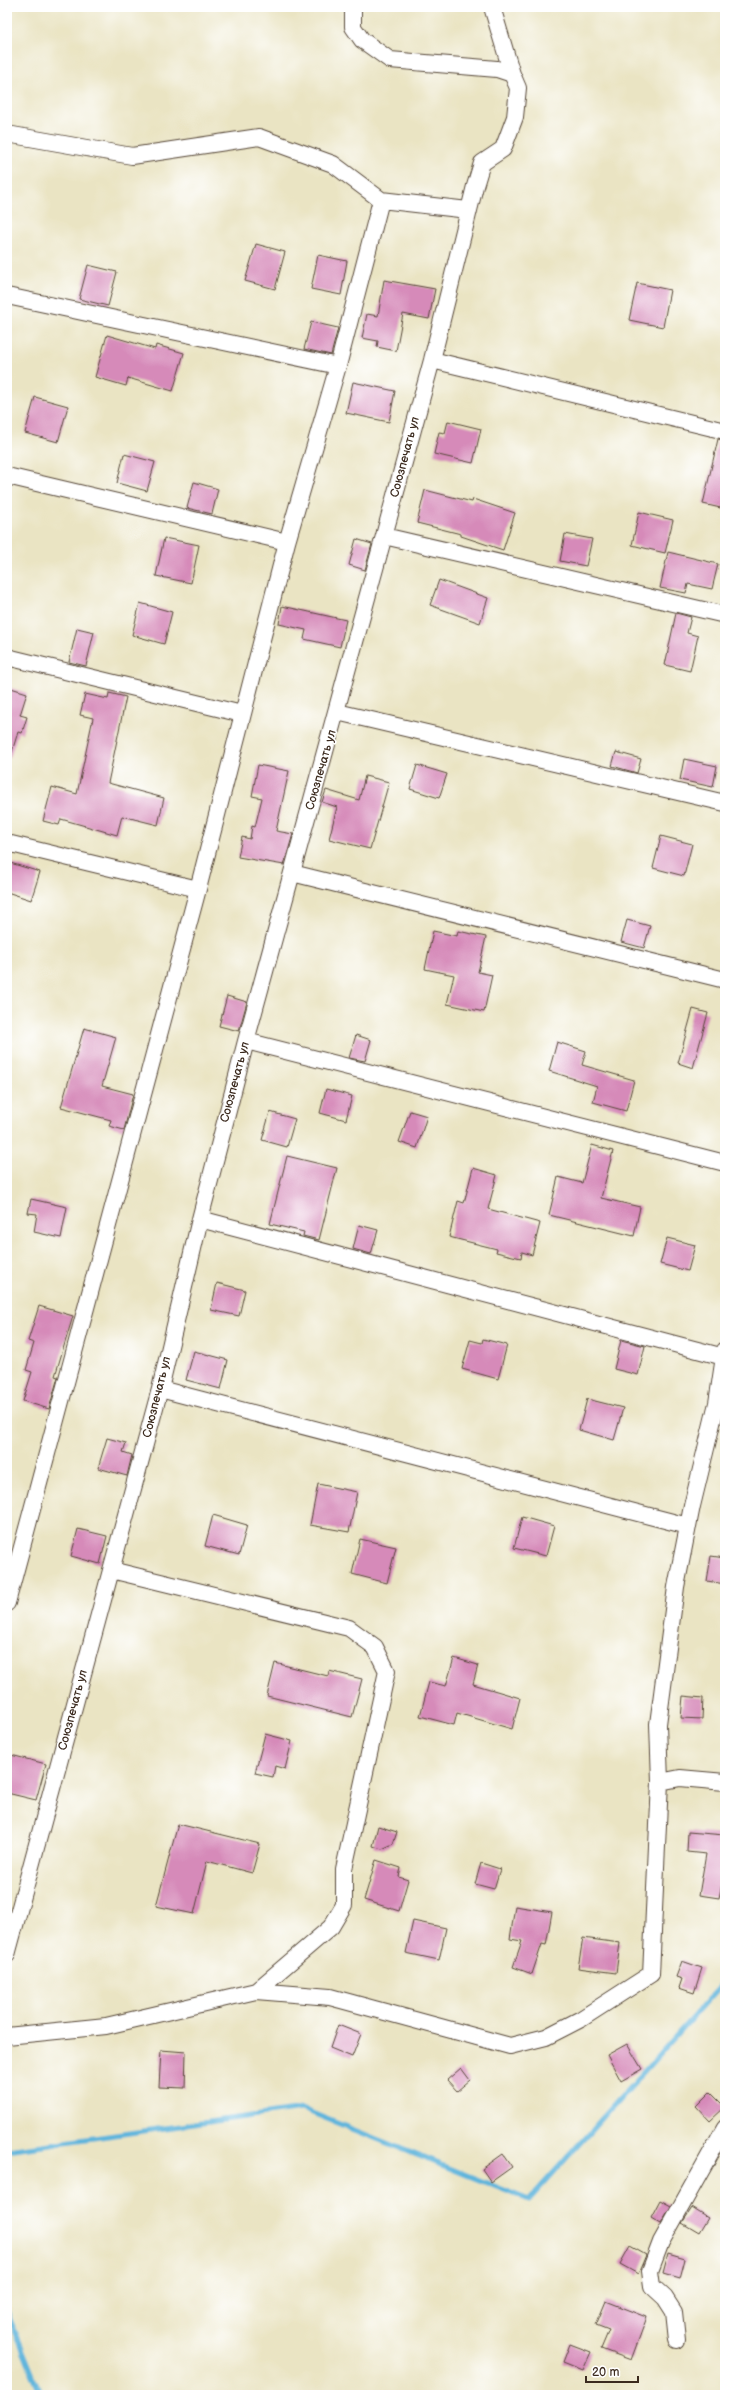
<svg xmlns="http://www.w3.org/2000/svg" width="732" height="2402" font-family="'Balsamiq Sans',sans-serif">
<rect width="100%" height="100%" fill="#fff"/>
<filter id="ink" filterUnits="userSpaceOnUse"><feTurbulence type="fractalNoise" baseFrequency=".025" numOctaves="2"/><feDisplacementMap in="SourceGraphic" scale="8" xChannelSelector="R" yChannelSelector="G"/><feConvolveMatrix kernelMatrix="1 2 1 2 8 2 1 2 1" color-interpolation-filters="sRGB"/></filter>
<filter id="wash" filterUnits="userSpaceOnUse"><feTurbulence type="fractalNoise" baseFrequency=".012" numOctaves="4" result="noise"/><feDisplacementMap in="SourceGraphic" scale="16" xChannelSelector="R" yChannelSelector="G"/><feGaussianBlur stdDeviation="0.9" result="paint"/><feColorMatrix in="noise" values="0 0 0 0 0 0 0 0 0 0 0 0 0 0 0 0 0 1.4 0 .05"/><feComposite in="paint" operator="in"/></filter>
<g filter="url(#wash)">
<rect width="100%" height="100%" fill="#eae4c3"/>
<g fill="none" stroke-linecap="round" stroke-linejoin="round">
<path stroke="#60b5dc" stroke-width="5" d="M7,2150L302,2109L529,2200L725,1981
M7,2311L41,2395"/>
</g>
<g id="blocks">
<path fill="#d68ab9" d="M256,244L285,252L275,289L245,281Z
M318,255L347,261L341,295L311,289Z
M88,265L117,272L108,306L79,299Z
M384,280L435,289L429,319L403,314L396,351L377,347L378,341L362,338L367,314L378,316Z
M637,283L670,290L663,327L629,320Z
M311,322L338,328L331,355L304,349Z
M107,335L155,349L156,345L184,353L173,391L128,378L126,386L95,377Z
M353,382L395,391L389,422L346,413Z
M35,397L68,406L58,442L25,433Z
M448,421L481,429L473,463L434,454L439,432L445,433Z
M718,439L725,440V509L703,504Z
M124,454L155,462L147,491L117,483Z
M194,482L218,489L212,514L187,508Z
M425,490L472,502L473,499L515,513L503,550L461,536V534L417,523Z
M639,512L673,520L665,553L632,545Z
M565,534L592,539L586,566L560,561Z
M164,538L199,545L191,583L156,576Z
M356,539L372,544L365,570L349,565Z
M668,552L718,564L712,589L688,584L686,593L660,588Z
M439,580L488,598L480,623L430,605Z
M140,603L172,612L164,644L132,635Z
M282,606L346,620L340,647L304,639L306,630L279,624Z
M676,613L691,617L687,633L698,636L690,671L665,665Z
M77,628L94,632L86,666L69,662Z
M11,688L27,693L20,715L27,717L22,733L18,732L10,758H7V701Z
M109,693L126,697L108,783L164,798L158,825L122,816L117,835L61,819L59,825L43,821L52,787L77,794L93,718L80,715L85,694L108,699Z
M616,752L641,759L637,773L612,766Z
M684,759L717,766L713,787L680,780Z
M258,765L289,771L276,831L293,834L284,865L238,857L242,837L250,839L252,826L255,827L262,798L252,796Z
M417,765L447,774L439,798L410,789Z
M365,776L389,782L370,849L329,839L337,807L322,802L326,790L359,800Z
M661,836L692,844L684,876L653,868Z
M7,862L40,872L31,900L7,892Z
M627,920L650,926L644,948L621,942Z
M433,931L457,936L458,931L486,937L478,972L492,975L484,1012L447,1004L454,975L425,969Z
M227,996L247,1002L239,1031L219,1026Z
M693,1009L708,1013L693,1068L678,1063Z
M84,1028L116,1037L102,1086L133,1094L124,1130L109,1126L111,1120L61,1107Z
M356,1035L371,1040L365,1061L349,1058Z
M557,1042L586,1051L582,1065L634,1080L626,1111L593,1102L597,1086L549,1071Z
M326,1089L352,1096L346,1120L320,1113Z
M410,1111L427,1116L417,1148L399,1142Z
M270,1112L295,1119L287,1147L262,1140Z
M592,1145L613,1151L601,1198L640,1207L634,1236L549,1215L558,1177L582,1183Z
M287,1156L337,1168L319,1240L303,1236L304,1232L270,1224Z
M473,1168L497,1175L488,1209L540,1223L532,1255L522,1252L521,1258L496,1252L497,1249L449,1237L458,1201L464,1203Z
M31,1199L67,1207L61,1238L34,1232L37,1214L28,1213Z
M359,1225L378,1230L371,1254L353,1249Z
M667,1238L695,1245L688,1271L660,1264Z
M217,1283L245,1290L239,1316L211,1310Z
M39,1306L73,1316L55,1376L58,1377L49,1409L23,1401L32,1372L26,1370L34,1343L28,1341Z
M483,1339L507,1345L498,1379L462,1369L470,1340L482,1343Z
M621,1340L645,1346L638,1375L614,1369Z
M194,1351L228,1360L221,1389L186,1380Z
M587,1399L623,1408L614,1440L579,1430Z
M107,1438L126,1443L123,1452L132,1455L127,1476L98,1468Z
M318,1484L357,1492L349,1532L310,1525Z
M213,1515L247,1525L239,1555L205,1546Z
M522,1517L554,1526L546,1556L514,1548Z
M78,1529L107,1536L100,1564L71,1556Z
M360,1539L396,1547L387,1583L352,1574Z
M711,1556L725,1558V1584L707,1581Z
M454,1658L478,1665L473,1684L520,1698L512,1729L457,1713L454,1725L420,1716L429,1682L446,1686Z
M275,1663L328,1676L329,1671L362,1679L352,1717L267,1696Z
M683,1696L703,1698L702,1719L681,1718Z
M265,1734L292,1741L285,1769L275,1766L273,1777L255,1773Z
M11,1755L46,1764L36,1800L7,1793V1770Z
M178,1824L260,1844L252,1873L207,1861L194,1914L156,1906Z
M378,1826L397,1832L393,1844L382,1849L373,1846Z
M688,1832L725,1835V1880L723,1879L719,1898L699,1895L706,1854L687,1852Z
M376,1860L401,1868L399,1877L408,1880L399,1911L364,1900Z
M481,1863L500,1869L494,1889L475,1884Z
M515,1906L552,1912L546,1945L542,1944L532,1974L513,1967L522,1941L510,1939Z
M413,1921L446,1928L439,1960L406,1953Z
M583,1938L620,1943L616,1973L578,1968Z
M682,1961L702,1968L694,1993L679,1988L682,1979L676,1977Z
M338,2025L361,2034L352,2057L330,2048Z
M627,2044L642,2069L621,2081L607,2055Z
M161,2050L186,2052L185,2088L159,2087Z
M461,2068L470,2080L457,2091L447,2080Z
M710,2092L725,2107L710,2121L696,2106Z
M503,2154L512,2167L491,2182L482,2169Z
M660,2200L671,2206L661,2223L651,2217Z
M692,2208L708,2218L699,2233L682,2223Z
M630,2246L646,2255L638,2274L620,2264Z
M668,2254L685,2259L680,2278L663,2273Z
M606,2301L647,2317L631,2360L601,2349L609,2330L596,2325Z
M570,2344L591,2352L583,2370L563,2362Z"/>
</g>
</g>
<g filter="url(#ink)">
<use href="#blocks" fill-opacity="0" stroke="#554637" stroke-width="1"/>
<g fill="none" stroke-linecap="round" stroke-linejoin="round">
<defs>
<path id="minor" d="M492,7L512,74
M7,134L132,156L259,137L333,164L381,200L468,210
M7,296L338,366
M432,360L725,431
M7,476L287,542
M384,536L725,615
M7,657L242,714
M337,712L725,803
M7,843L198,889
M292,873L725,980
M246,1041L725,1163
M200,1219L724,1357
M160,1389L688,1526
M111,1570L349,1628L375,1647L387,1671L344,1869V1905L331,1927L256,1991
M7,1603L198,889L287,542L338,366L381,200
M660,1782L680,1778L725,1782
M7,1955L160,1389L200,1219L246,1041L432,360L475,186L482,163L503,149L515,117L518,88L512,74L497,69L390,60L362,40L353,27V7
M7,2036L106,2026L256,1991L330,1997L510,2046L546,2037L581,2019L651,1974L660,1782L658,1724L676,1587L692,1506L717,1403L725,1350
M677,2340L674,2312L665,2298L652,2286L650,2271L661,2242L725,2128"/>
</defs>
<use href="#minor" stroke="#554637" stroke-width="18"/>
<use href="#minor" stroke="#fff" stroke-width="16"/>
</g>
</g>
<g text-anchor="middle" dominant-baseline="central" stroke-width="3" stroke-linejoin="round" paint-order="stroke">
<g font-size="12" fill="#3b2a1e" stroke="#fff">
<text transform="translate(405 457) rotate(-75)">Союзпечать ул</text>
<text transform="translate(321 770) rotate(-74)">Союзпечать ул</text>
<text transform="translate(235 1082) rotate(-75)">Союзпечать ул</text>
<text transform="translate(157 1397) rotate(-76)">Союзпечать ул</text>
<text transform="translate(73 1710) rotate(-75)">Союзпечать ул</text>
</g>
</g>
<rect width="732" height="2402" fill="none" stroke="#fff" stroke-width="24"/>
<path d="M586 2376v6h52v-6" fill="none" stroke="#3b2a1e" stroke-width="2"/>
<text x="592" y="2376" font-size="12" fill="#3b2a1e" stroke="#ffffff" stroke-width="3" paint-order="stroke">20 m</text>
</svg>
